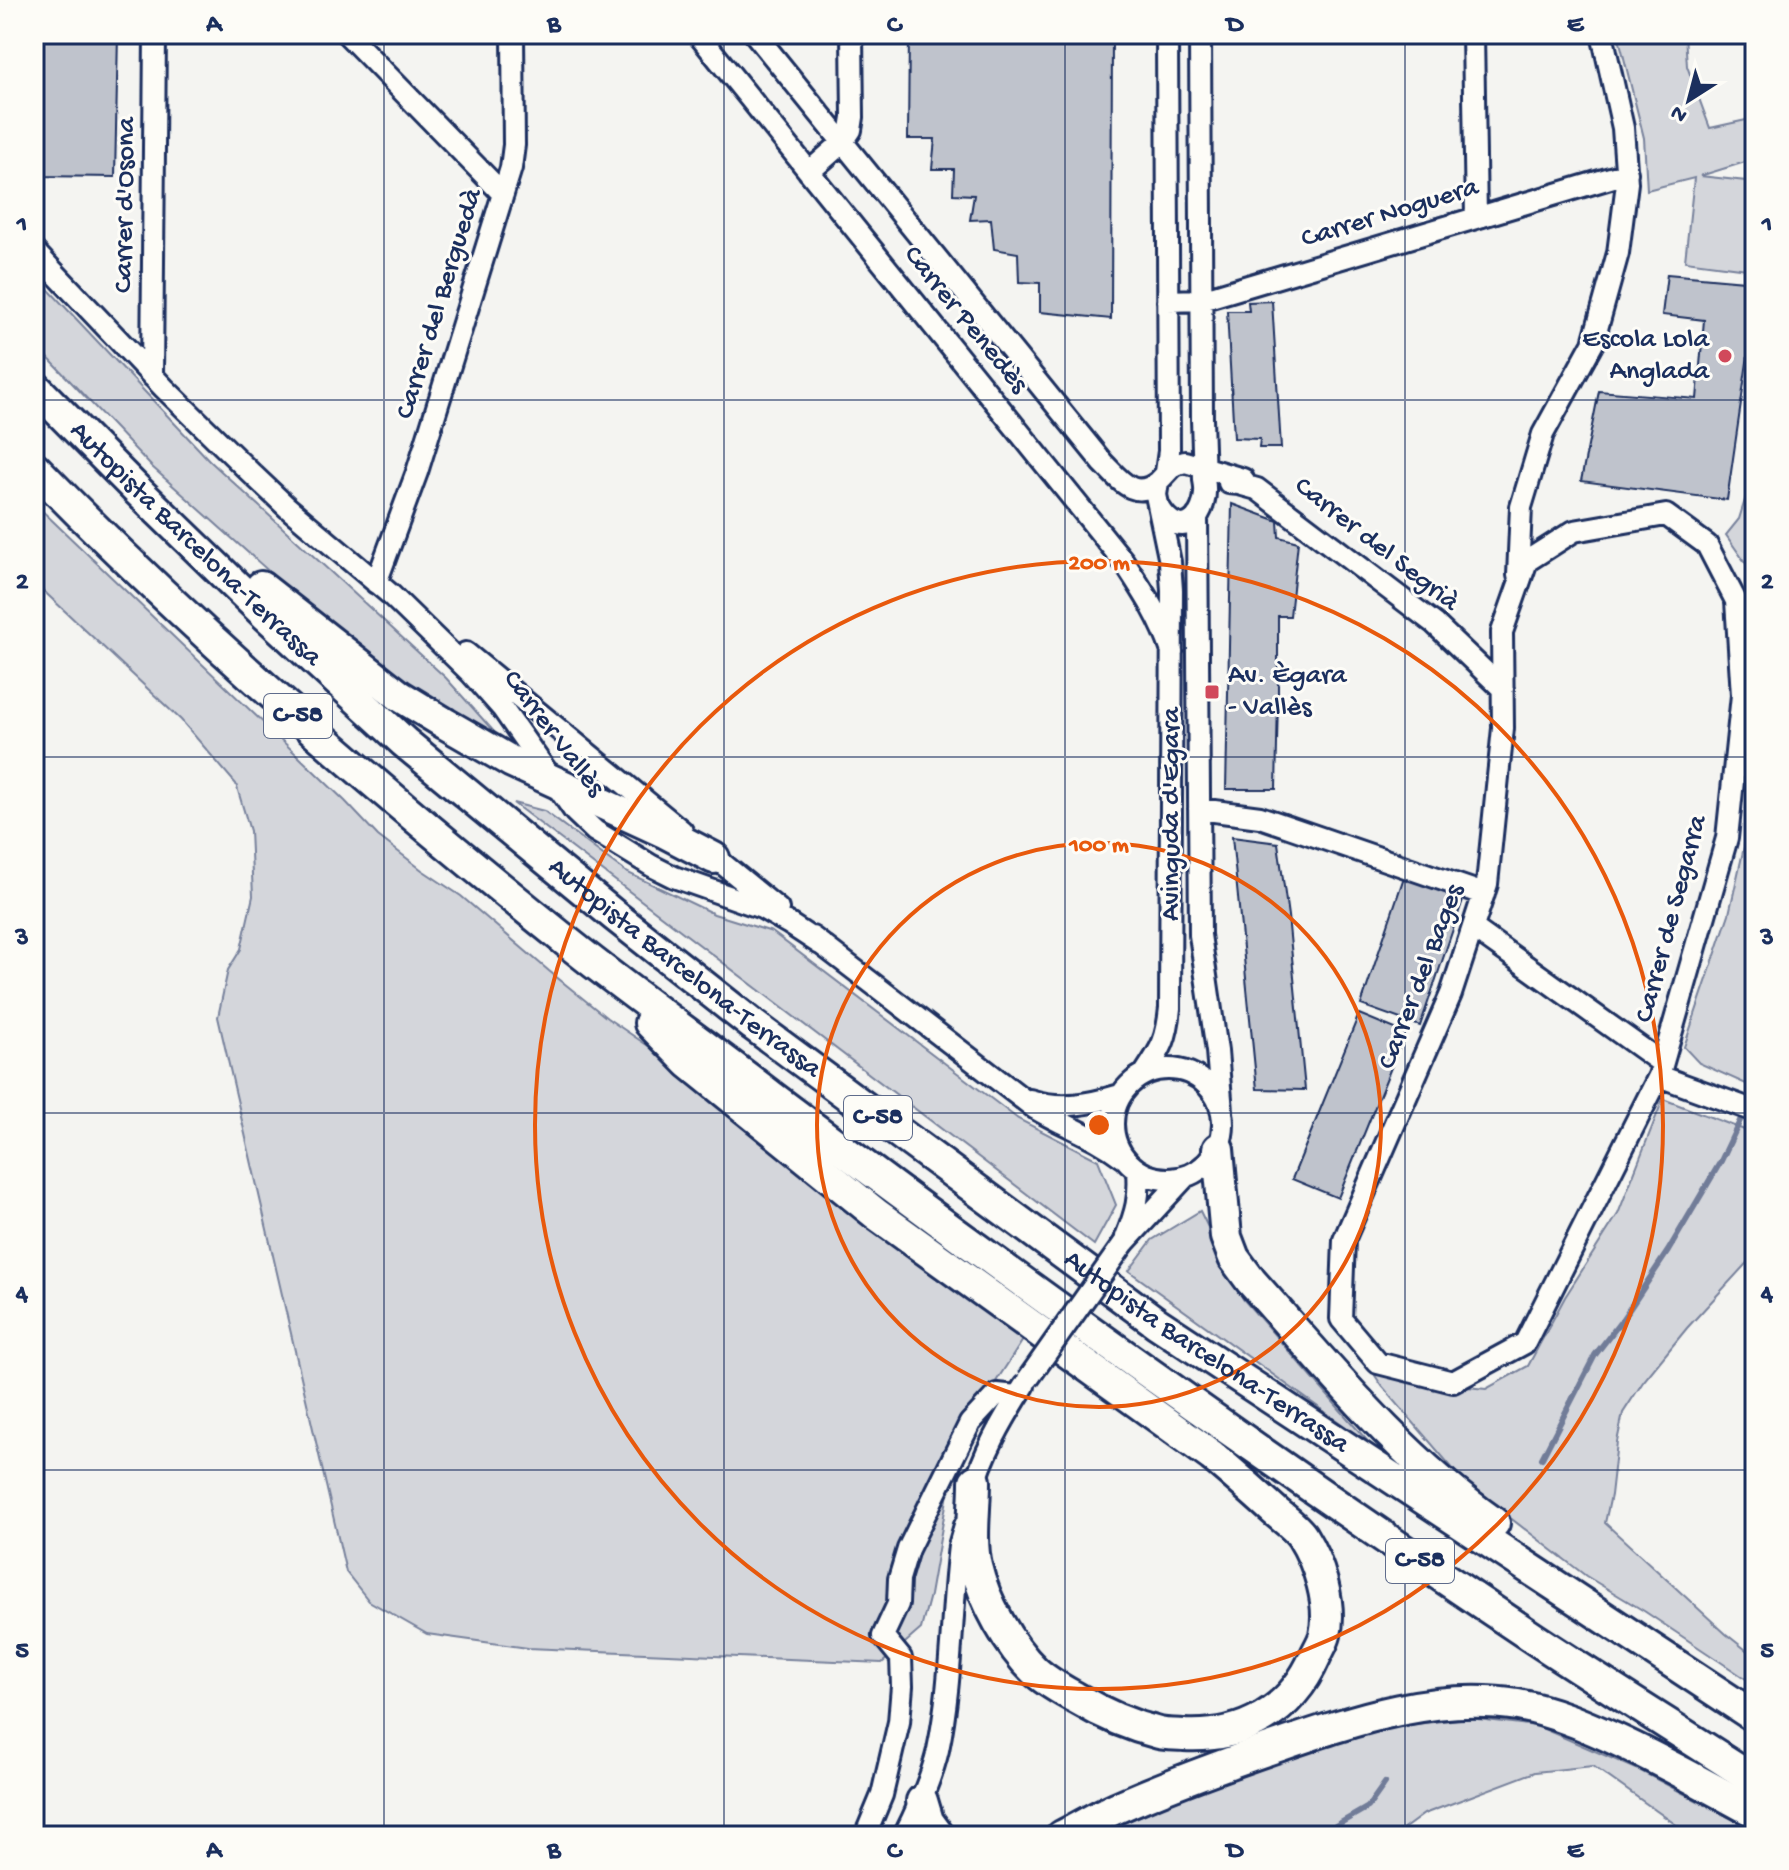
<svg xmlns="http://www.w3.org/2000/svg" width="1789" height="1870" font-family="'Gochi Hand',sans-serif">
<rect width="100%" height="100%" fill="#f4f4f1"/>
<filter id="ink" filterUnits="userSpaceOnUse"><feTurbulence type="fractalNoise" baseFrequency=".0125" numOctaves="2"/><feDisplacementMap in="SourceGraphic" scale="16" xChannelSelector="R" yChannelSelector="G"/><feConvolveMatrix kernelMatrix="1 2 1 2 8 2 1 2 1" color-interpolation-filters="sRGB"/></filter>
<g filter="url(#ink)">
<path fill="#d4d6db" stroke="#78829c" stroke-width="2" d="M1618,34H1685L1687,66L1710,128L1755,118V159L1700,176L1755,182V270L1685,261L1694,178L1647,190L1644,138Z
M34,274L210,461L446,678L513,753L395,684L151,466L34,343Z
M1755,468V584L1749,568L1726,535L1739,519Z
M34,503L345,801L378,836L422,870L461,896L549,971L607,1018L700,1081L1034,1323L986,1397L950,1482L930,1595L921,1629L882,1663L528,1648L427,1634L369,1601L346,1572L218,1017L228,970L241,949L253,896L250,831L236,784L181,720L34,582Z
M1755,798V1088L1699,1063L1684,1047L1729,914Z
M513,803L544,811L626,872L714,914L772,932L1018,1119L1098,1160L1116,1205L1094,1245Z
M1663,1099L1755,1134V1254L1687,1328L1643,1382L1623,1413L1617,1442L1611,1495L1605,1523L1726,1634L1755,1657V1685L1644,1611L1586,1576L1466,1484L1382,1386L1366,1362L1400,1380L1486,1389L1528,1366L1565,1297L1618,1214Z
M1200,1211L1243,1299L1371,1445L1129,1271L1152,1240Z
M1469,1718L1537,1726L1639,1770L1755,1831V1836H1692L1593,1766L1535,1772L1424,1814L1394,1836H1201L1203,1832L1193,1836H1094L1174,1801L1263,1767L1389,1727Z"/>
<g fill="none" stroke-linecap="round" stroke-linejoin="round">
<path stroke="#717c98" stroke-width="6" d="M1542,1458L1595,1355L1622,1320L1668,1251L1721,1161L1755,1089
M1318,1836L1368,1807L1385,1783"/>
</g>
<path fill="#bfc3cc" stroke="#1b2f5e" stroke-width="2" d="M34,34H118L115,177L34,176Z
M909,34H1112L1111,319L1040,312V283L1019,282L1018,253L994,249L991,219L970,220L974,195L953,194L954,169H932L935,139H908Z
M1667,274L1755,282V307L1727,500L1581,481L1599,391L1697,399L1704,320L1662,315Z
M1272,301L1281,448H1259L1260,439L1234,438L1227,311H1249L1248,302Z
M1232,504L1278,521L1279,537L1298,542L1290,616H1278V699L1276,789H1226Z
M1232,837L1278,843L1288,916L1305,1090L1257,1089Z
M1405,874L1465,894L1420,1026L1361,1005Z
M1359,1014L1405,1033L1338,1198L1292,1179Z"/>
<g fill="none" stroke-linecap="round" stroke-linejoin="round">
<defs>
<path id="minor" d="M347,34L503,194
M698,34L1124,562C1143,591 1161,618 1172,652
M755,34L1103,463C1120,480 1134,501 1158,482
M1473,34L1476,218
M809,172L843,142L851,130L853,117L852,34
M34,251L164,388L251,473L287,507L390,594L471,673L502,708L575,812L595,831L652,866L674,877L762,908L788,923L820,944
M1168,301L1201,300L1627,173
M152,376L155,34
M1166,472L1169,451L1167,34
M1229,483L1239,484L1257,489L1435,624L1503,689
M1159,507C1183,547 1211,512 1204,480L1202,419L1200,34
M1666,515L1707,545L1736,601L1742,695L1727,838L1659,1076L1525,1343L1453,1382L1378,1363L1341,1319L1344,1240L1451,994L1487,884L1503,728L1502,632L1527,561L1574,531Z
M1197,516L1200,935L1217,1051L1222,1111
M1518,575L1521,507L1543,434L1593,343L1618,253L1627,183L1623,128L1602,34
M376,583L417,472L511,168L514,145L513,34
M466,653L682,831
M1199,809L1260,817L1484,894
M707,851L778,909
M1473,928L1662,1063
M812,937L1036,1109C1066,1127 1094,1135 1124,1158
M1113 1124a55 55 0 1 1 110 0a55 55 0 1 1-110 0Z
M1145,1073C1162,1048 1167,1039 1170,1008L1172,590L1170,562L1156,495L1158,482L1174,465L1185,462L1243,479
M1659,1076L1755,1111
M1030,1100C1061,1110 1090,1104 1120,1095
M1126,1237C1136,1212 1140,1198 1138,1171
M1124,1243L1185,1177
M972,1494C982,1455 1003,1419 1024,1386
M865,1836L882,1795L899,1722L902,1686L901,1658L883,1636L898,1604L899,1579L908,1549L970,1423L997,1394L1017,1396
M904,1836C918,1808 931,1780 938,1750C952,1683 951,1614 959,1546L965,1525"/>
<g id="highway">
<path id="s1" d="M34,386L136,489L266,615L404,742L615,916L753,1025L1157,1323L1755,1717"/>
<path d="M34,467C201,639 384,795 571,945C636,997 705,1045 771,1096C1021,1284 1275,1466 1535,1639C1608,1687 1682,1733 1755,1780"/>
<path d="M261,587L400,696L446,724L512,762L666,833L714,858"/>
<path d="M650,1023L689,1063L876,1214L1212,1456C1234,1474 1255,1493 1276,1512C1284,1519 1296,1527 1302,1536C1319,1563 1332,1604 1325,1635C1323,1643 1318,1650 1315,1657C1291,1712 1243,1738 1184,1735C1176,1734 1167,1735 1159,1733C1131,1726 1101,1713 1076,1698C1062,1690 1047,1682 1035,1671C1009,1646 984,1601 976,1566C970,1540 975,1509 975,1481"/>
<path d="M1218,1149L1226,1237L1234,1258L1251,1281C1327,1366 1400,1457 1494,1523"/>
<path d="M922,1801L928,1821L939,1836"/>
<path d="M1062,1836C1080,1827 1098,1816 1116,1808C1170,1784 1225,1764 1281,1745C1357,1719 1436,1692 1518,1705C1552,1711 1584,1725 1615,1739C1663,1761 1709,1787 1755,1812"/>
</g>
</defs>
<use href="#minor" stroke="#1b2f5e" stroke-width="26"/>
<use href="#highway" stroke="#1b2f5e" stroke-width="36"/>
<use href="#minor" stroke="#fdfcf7" stroke-width="20"/>
<use href="#highway" stroke="#fdfcf7" stroke-width="30"/>
<defs>
<path id="minor-bridge" d="M1028,1379L1124,1243"/>
</defs>
<use href="#minor-bridge" stroke="#1b2f5e" stroke-width="26" stroke-linecap="butt"/>
<use href="#minor-bridge" stroke="#fdfcf7" stroke-width="20"/>
</g>
</g>
<path fill="none" stroke="#1b2f5e" stroke-width="2" stroke-opacity="0.55" d="M384,34V1836M724,34V1836M1065,34V1836M1405,34V1836M34,400H1755M34,757H1755M34,1113H1755M34,1470H1755"/>
<g fill="none" stroke="#e8590c" stroke-width="4">
<circle cx="1099" cy="1125" r="282"/>
<circle cx="1099" cy="1125" r="564"/>
</g>
<g fill="#d1495b" stroke="#fdfcf7" stroke-width="3">
<circle cx="1725" cy="356" r="8"/>
<rect x="1204" y="684" width="16" height="16" rx="4"/>
</g>
<g text-anchor="middle" dominant-baseline="central" stroke-width="6" stroke-linejoin="round" paint-order="stroke">
<g fill="#fdfcf7" stroke="#5f6c8c" stroke-width="2">
<rect x="264" y="694" width="68" height="44" rx="6"/>
<rect x="844" y="1096" width="68" height="44" rx="6"/>
<rect x="1386" y="1539" width="68" height="44" rx="6"/>
</g>
<g font-size="26" font-weight="bold" fill="#1b2f5e">
<text x="298" y="716">C-58</text>
<text x="878" y="1118">C-58</text>
<text x="1420" y="1561">C-58</text>
</g>
<g font-size="28" fill="#1b2f5e" stroke="#fdfcf7">
<text transform="translate(126 205) rotate(-89)">Carrer d'Osona</text>
<text transform="translate(1390 214) rotate(-17)">Carrer Noguera</text>
<text transform="translate(440 304) rotate(-73)">Carrer del Berguedà</text>
<text transform="translate(965 320) rotate(51)">Carrer Penedès</text>
<text stroke="none"><textPath href="#s1" startOffset="226">Autopista Barcelona-Terrassa</textPath></text>
<text transform="translate(1376 545) rotate(38)">Carrer del Segrià</text>
<text transform="translate(553 734) rotate(53)">Carrer Vallès</text>
<text transform="translate(1172 814) rotate(-90)">Avinguda d'Egara</text>
<text transform="translate(1672 919) rotate(-75)">Carrer de Segarra</text>
<text stroke="none"><textPath href="#s1" startOffset="874">Autopista Barcelona-Terrassa</textPath></text>
<text transform="translate(1422 977) rotate(-69)">Carrer del Bages</text>
<text stroke="none"><textPath href="#s1" startOffset="1522">Autopista Barcelona-Terrassa</textPath></text>
</g>
<g font-size="28" fill="#1b2f5e" stroke="#fdfcf7" text-anchor="end">
<text x="1709" y="340">Escola Lola<tspan x="1709" dy="32">Anglada</tspan></text>
<text x="1228" y="676" text-anchor="start">Av. Ègara<tspan x="1228" dy="32">- Vallès</tspan></text>
</g>
</g>
<circle cx="1099" cy="1125" r="12" fill="#e8590c" stroke="#fdfcf7" stroke-width="4"/>
<g font-size="24" text-anchor="middle" font-weight="bold" fill="#e8590c" stroke="#fdfcf7" stroke-width="6" stroke-linejoin="round" paint-order="stroke">
<text x="1099" y="569">200 m</text>
<text x="1099" y="851">100 m</text>
</g>
<rect width="1789" height="1870" fill="none" stroke="#fdfcf7" stroke-width="88"/>
<g transform="translate(1689 100) rotate(216)" stroke="#fdfcf7" stroke-width="6" paint-order="stroke">
<path d="M0-6L14 30L0 20L-14 30Z" fill="#1b2f5e"/>
<text y="-12" font-size="22" font-weight="bold" text-anchor="middle" fill="#1b2f5e">N</text>
</g>
<rect x="44" y="44" width="1701" height="1782" fill="none" stroke="#1b2f5e" stroke-width="3"/>
<g font-size="26" text-anchor="middle" font-weight="bold" fill="#1b2f5e">
<text x="214" y="31">A</text>
<text x="554" y="31">B</text>
<text x="894" y="31">C</text>
<text x="1235" y="31">D</text>
<text x="1575" y="31">E</text>
<text x="22" y="231">1</text>
<text x="1767" y="231">1</text>
<text x="22" y="588">2</text>
<text x="1767" y="588">2</text>
<text x="22" y="944">3</text>
<text x="1767" y="944">3</text>
<text x="22" y="1300">4</text>
<text x="1767" y="1300">4</text>
<text x="22" y="1657">5</text>
<text x="1767" y="1657">5</text>
<text x="214" y="1857">A</text>
<text x="554" y="1857">B</text>
<text x="894" y="1857">C</text>
<text x="1235" y="1857">D</text>
<text x="1575" y="1857">E</text>
</g>
</svg>
